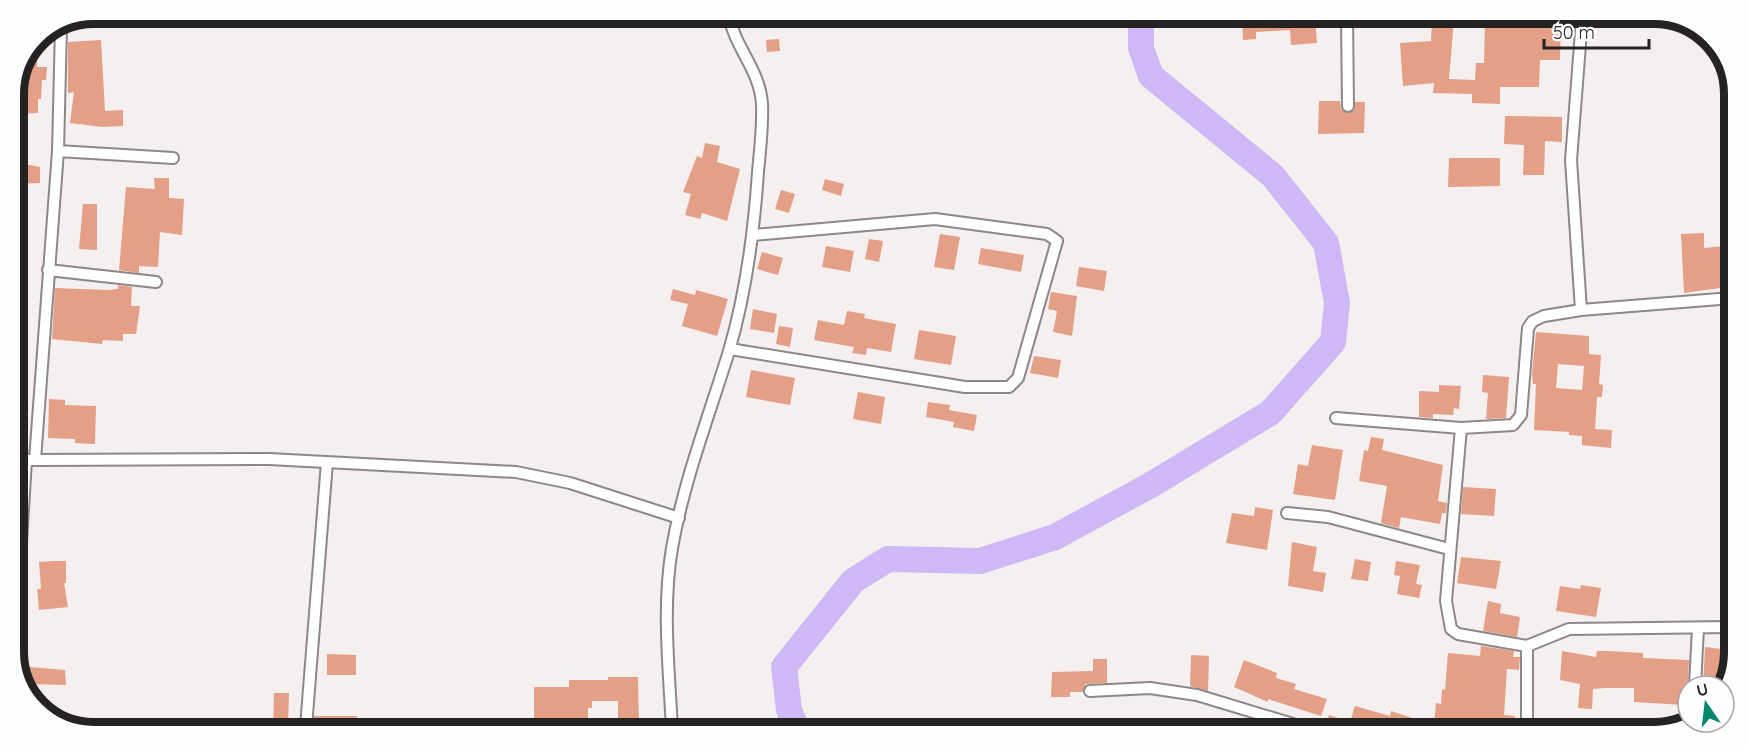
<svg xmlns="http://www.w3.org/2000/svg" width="1748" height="746" font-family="Quicksand,sans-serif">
<rect width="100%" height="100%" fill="#f5eff0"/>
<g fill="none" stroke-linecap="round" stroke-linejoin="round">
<path stroke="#cfb8f6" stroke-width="26" d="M797,729L789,710L784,667L853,581L888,559L980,561L1055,537L1149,486L1270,413L1333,342L1337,303L1326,243L1273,176L1151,76L1141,48V17"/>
</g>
<path fill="#e49f87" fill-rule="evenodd" d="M1242,18H1315L1317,43L1291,45L1290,30L1256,32V39L1243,40Z
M1432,19H1454L1449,79L1475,80L1476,63H1484L1485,19H1561L1560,60H1540L1539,87H1500V104L1472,103V94L1433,93L1434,83L1403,86L1400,43L1431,41Z
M38,36L37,67H47L46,80H42L41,99H38V113L14,114V89Z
M779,39L780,51L767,52L766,40Z
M101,40L105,111L123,110V126L102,127L70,123L74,92L68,93V42Z
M1319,101H1340L1341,109L1347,113L1354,110L1355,102H1365L1364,133L1318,134Z
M1505,116L1562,117V142L1545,141L1544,175H1523L1524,145L1504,144Z
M705,143L720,146L717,162L740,169L727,221L702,213L700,219L685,215L691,194L683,192L697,156L702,158Z
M1449,158H1500V186L1448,187Z
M30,165L40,167V183L14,184V166Z
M154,178H169V198L184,199L182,235L160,232L158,267L139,266V273L119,270L126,187L155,189Z
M825,179L844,184L841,196L822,190Z
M781,190L795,194L789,213L775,209Z
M83,204H97V250L79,249Z
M1704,233V248L1724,246L1725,264H1733L1732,282L1726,283L1727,287L1684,293L1681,234Z
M940,234L960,237L954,270L934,267Z
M869,239L883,241L879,262L865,259Z
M826,246L854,251L850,272L822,267Z
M981,248L1024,255L1021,272L978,264Z
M762,252L783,258L778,275L757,269Z
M1079,267L1107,271L1104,291L1076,286Z
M118,285L132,287L131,306H140L136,334H123V341L103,340L102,344L52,339L55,288L109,290L118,289Z
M673,289L695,295L696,290L728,299L717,336L682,326L688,304L670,300Z
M1051,292L1077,296L1072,336L1053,332L1057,311L1048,309Z
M14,307L26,308L25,322L14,321Z
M753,309L777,314L774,333L750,329Z
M847,311L865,314L864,318L896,324L891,352L867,348L866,355L852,353L854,347L814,340L818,320L844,325Z
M779,326L793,328L790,347L776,344Z
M919,330L956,336L951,365L914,359Z
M1536,332L1589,336V354L1601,355L1599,384L1603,385L1602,397H1597L1595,429L1612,430L1611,448L1582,445V436L1569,435V432L1534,430L1536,384H1533L1532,374ZM1558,364L1584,366L1582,390L1556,388Z
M1034,356L1061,360L1058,378L1030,373Z
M751,370L795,378L790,405L746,397Z
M1483,375L1509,377L1506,418L1486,419L1488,393L1482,392Z
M1439,385L1461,386L1459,409L1454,408L1453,415L1433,414V418L1419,417V391L1439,392Z
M858,392L885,397L881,424L853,419Z
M49,399L65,400V405L96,406L95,444L75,443V439L48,438Z
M928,402L950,405L949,410L977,415L974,431L953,427L954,422L926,417Z
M1371,437L1384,439L1382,450L1443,465L1438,501L1447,503L1446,513H1442L1440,524L1401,517L1399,528L1381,523L1387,486L1359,481L1364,450L1368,451Z
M1312,445L1343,450L1335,500L1293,494L1298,464L1308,466Z
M1463,487L1496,489L1494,516L1461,514Z
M1255,507L1273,510L1267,550L1226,543L1232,513L1254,516Z
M1292,542L1317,547L1313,571L1326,573L1323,592L1288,586Z
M1461,557L1501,561L1496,589L1457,583Z
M1355,559L1371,562L1368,581L1351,579Z
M54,561H66V583H64L68,607L39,610L37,589H41L39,562Z
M1396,561L1420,565L1416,584L1422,585L1419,598L1397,594L1400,576L1394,575Z
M1581,585L1601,588L1596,617L1556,611L1560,586L1580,589Z
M1488,601L1501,604L1500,613L1520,617L1517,637L1483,631Z
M1481,646L1514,651L1513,657H1520L1519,670L1507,669L1504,715L1515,716L1513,732L1324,731L1329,715L1350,722L1355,706L1390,716L1391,711L1434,725L1436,703L1441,704L1442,689L1445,690L1448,653L1480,656Z
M1705,647L1729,650V683L1726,686H1703Z
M1562,651L1596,657L1597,651H1607L1643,653V658L1689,660L1687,701H1684V705L1634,702V688H1606L1593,689L1592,709L1578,708L1580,684L1560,680Z
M327,654L356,655V675H327Z
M1191,655L1209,656L1208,691L1190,686Z
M1093,659H1107V683L1086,684L1083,692H1070V697H1051L1052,672L1093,671Z
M1244,660L1277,673L1276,678L1296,684L1294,689L1327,699L1321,716L1268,699V702L1234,687Z
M29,667L65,670L66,685L29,684Z
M608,677H638L639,725H618V701H592V708H588V728L534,727V687H569V680H608Z
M274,693H289L288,726H273Z
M314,716H357V728L313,727Z"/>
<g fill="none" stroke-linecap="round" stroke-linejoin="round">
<defs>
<path id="minor" d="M1347,18L1348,106
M58,151L173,158
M48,270L156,282
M1581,310L1571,160L1582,19
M730,349L965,387H1009L1018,378L1057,241L1047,234L935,219L753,235
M1336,418L1461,428L1513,425L1521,415L1528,328L1533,321L1544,316L1581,310L1732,298
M1461,428L1446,601L1451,629L1458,634L1527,646L1569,629L1729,627
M14,460H35L58,151L61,27
M35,460L269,459L516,472L570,483L679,518
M1287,513L1328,517L1449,549
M14,659L26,460
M1695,686L1698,628
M1090,691L1150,688L1197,695L1316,731
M306,727L327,462
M672,729C669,669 662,607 672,548C684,480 709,416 729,351C746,293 754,232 758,172C760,150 763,127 762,104C760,70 735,48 729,16
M1527,732V646"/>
</defs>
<use href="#minor" stroke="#8d8788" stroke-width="14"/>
<use href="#minor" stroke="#fff" stroke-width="10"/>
</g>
<path d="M0 0H1748V746H0ZM94 24H1654A70 70 0 0 1 1724 94V652A70 70 0 0 1 1654 722H94A70 70 0 0 1 24 652V94A70 70 0 0 1 94 24Z" fill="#fffefe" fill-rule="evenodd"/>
<path fill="none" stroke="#252222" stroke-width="8" d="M94 24H1654A70 70 0 0 1 1724 94V652A70 70 0 0 1 1654 722H94A70 70 0 0 1 24 652V94A70 70 0 0 1 94 24Z"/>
<g transform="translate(1706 704) rotate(346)"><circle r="28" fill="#fffefe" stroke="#a8a6a6" stroke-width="1.5"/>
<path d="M0-4.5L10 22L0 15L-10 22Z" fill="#00886e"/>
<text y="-9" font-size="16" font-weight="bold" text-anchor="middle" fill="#252222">U</text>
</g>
<path d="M1544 39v9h105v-9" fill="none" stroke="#252222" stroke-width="3"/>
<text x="1553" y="39" font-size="18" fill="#252222" stroke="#fffefe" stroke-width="4.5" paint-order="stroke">50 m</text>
</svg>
